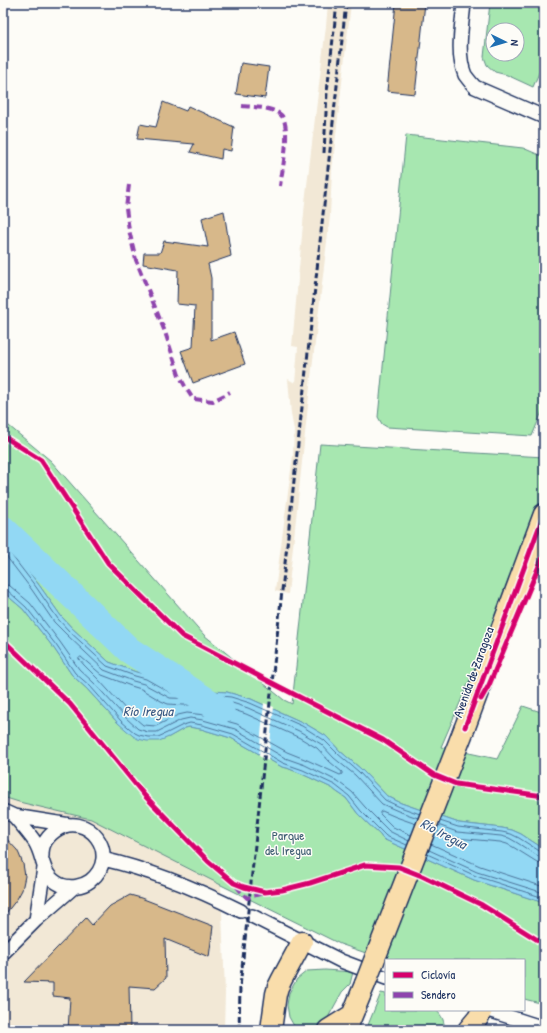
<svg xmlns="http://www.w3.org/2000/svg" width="547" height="1033" font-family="'Patrick Hand',sans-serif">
<rect width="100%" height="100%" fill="#fdfcf7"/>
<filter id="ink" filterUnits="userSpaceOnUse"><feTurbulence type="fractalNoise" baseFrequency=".025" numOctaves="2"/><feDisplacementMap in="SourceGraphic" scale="8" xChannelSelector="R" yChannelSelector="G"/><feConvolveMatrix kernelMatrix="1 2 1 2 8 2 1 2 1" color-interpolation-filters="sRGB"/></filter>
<g filter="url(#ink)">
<path fill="#f2e8d6" d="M328,3H351L332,170L330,216L311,377L288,594L275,591L293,455L294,430L291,414L288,379L295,383L298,347L292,346L305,202L326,26Z
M3,782L131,830L221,885L225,993L224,1030H3Z"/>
<path fill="#a7e7b0" stroke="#618b87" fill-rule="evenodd" d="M490,3H544V61L533,87L507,75L495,72L487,65L484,57ZM493,30H517V54H493Z
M406,135L523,148L544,157V407L532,436L387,427L382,424L378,417Z
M3,421L51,461L204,635L284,700L292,704L320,444L544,457V507L441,747L497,759L523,706L544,713V849L521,834L512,830L502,828L459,823L401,803L387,796L361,769L340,751L326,736L304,723L251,699L227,692L173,690L156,680L142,673L136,672L109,662L72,628L61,616L39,585L3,538Z
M3,592L23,609L53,647L72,675L87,689L118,723L169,737L185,728L189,727L201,729L231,738L282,767L287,768L302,774L332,788L337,792L346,798L358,814L380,835L383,839L474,880L544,903V1004L524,999V960H386L340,944L221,885L91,819L19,802L3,797Z
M325,970L353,972L350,984L342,992L325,1023L320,1028L313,1030H302L294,1026L289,1017L287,1005L289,993L297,979L307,971Z
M381,993L386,994V1010H436C442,1016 445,1021 444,1030H366Z"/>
<path fill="#92d8f4" stroke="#6294b8" d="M3,538L39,585L61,616L72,628L109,662L136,672L147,675L173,690H200L227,692L251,699L304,723L326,736L340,751L361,769L387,796L401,803L459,823L502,828L512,830L521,834L544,849V903L474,880L383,839L380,835L358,814L346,798L337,792L332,788L302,774L287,768L282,767L231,738L201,729L189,727L185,728L169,737L159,741H147L138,739L133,736L118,723L87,689L72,675L53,647L23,609L3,592Z"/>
<path fill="#fdfcf7" d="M264,703L274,707L268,761L259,756Z"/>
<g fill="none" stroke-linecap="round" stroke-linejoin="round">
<path stroke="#4b739a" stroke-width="1" d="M3,544L36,587L58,619L69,631L107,666L135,676L146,679L171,693L200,694L231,697L250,703L302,726L324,740L338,754L359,772L385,800L400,807L420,814
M3,552L32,590L54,622L66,634L104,670L133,681L144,684L170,698L200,699L229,702L248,708L299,731L321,744L334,758L355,775L382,804L398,811L418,818
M3,584L10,586L30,603L60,642L79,669L94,683L125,717L138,729L148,732H157L181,720L190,718L203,720L235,729L285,758L305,765L337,781L352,792L365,807L389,831L409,841
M3,589L7,590L26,607L56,645L75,673L90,686L121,721L135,733L139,735L148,737H158L167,733L183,725L190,723L202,725L233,734L283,763L303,770L335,785L349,796L361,811L386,836L407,845
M81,657L102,675L131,686L141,689L161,701L168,704L183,705H200L225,707L246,714L300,738L317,748L330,762L342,772V774L340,775L307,760L287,752L237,724L205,715L187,713L178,715L156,726L143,725L129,713L98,679L84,665L79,659Z
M440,821L458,827L502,832L511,834L519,838L541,852H544
M438,825L457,832L501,836L509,838L516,842L538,856L544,857
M436,831L456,838L500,842L507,844L513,847L537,862L544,863
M411,835L393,827L380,814V812L382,811L396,817L416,824
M431,844L480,866L544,887
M429,850L477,872L544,893
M427,854L476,876L544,898"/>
<path stroke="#92d8f4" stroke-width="27" d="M3,529L129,650L221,710"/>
</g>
<path fill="#d7b88a" stroke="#1b2f5e" d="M396,3H425L415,94L387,91Z
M241,63L269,67L265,98L236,94Z
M163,102L186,111L188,106L234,127L231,151L222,149L221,159L190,152L194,144L137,139L140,124L156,127Z
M224,211L231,256L208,264L211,278V340L234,332L245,364L193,383L181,351L193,347L195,306L177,304L178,270L143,264L144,253H160L164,241L208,247L202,218Z
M3,835L17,850L19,854L23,864L25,876L22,890L17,899L3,917Z
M130,895L141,898L213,926L209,957L165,939L166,978L155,988L129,986L130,1030H68L70,998L53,996V983L24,982L86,918L92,925L110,906Z"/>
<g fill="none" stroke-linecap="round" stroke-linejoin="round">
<defs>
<path id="street" d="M464,3C462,26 456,53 465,75C468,79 472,84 475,87L544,117
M3,811L14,816L70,825
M14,816C21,824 29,833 35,842C45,858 40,875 61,885C70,888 82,887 90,881C123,855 87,808 55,831C51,834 46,839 44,844C42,848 42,853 42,856
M103,859C151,870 197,889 241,911
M252,916L341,961L386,978
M36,920L44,868
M3,953L36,920L74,887
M488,1010L544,1028"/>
<path id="primary" d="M465,727L544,514
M271,1030L276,994L278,987L282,979L302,942
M328,1030L352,1015
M346,1030L365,984
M468,1030L478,1018L482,1010"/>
</defs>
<use href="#street" stroke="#1b2f5e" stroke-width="16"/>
<use href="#primary" stroke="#1b2f5e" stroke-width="23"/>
<use href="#street" stroke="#fdfcf7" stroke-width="13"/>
<use href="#primary" stroke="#f9ddab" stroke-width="20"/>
<path stroke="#1b2f5e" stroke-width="3" stroke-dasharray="6 3" stroke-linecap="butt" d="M324,153L327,92L337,3
M239,1030L240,987L275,655L346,3"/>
<defs>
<path id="primary-bridge" d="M365,984L465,727"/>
</defs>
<use href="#primary-bridge" stroke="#1b2f5e" stroke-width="23" stroke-linecap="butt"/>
<use href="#primary-bridge" stroke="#f9ddab" stroke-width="20"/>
<path stroke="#8e44ad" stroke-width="4" stroke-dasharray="8 4" stroke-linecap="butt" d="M242,106C253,107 273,107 281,115C292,126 282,171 280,186
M129,185L126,208L129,230L136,260L165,332L179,375L186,388L193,399L213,401L230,392
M236,886L247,898L263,893"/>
<defs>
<path id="cycleway" d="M3,436L41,460L108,563L182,636L276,685L383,740L434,775L456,784L544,796
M3,640L70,704L145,796L208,861L234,883L244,887L265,892L282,890L310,883L365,865L399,867L422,876L482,905L544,944
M481,699L489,685L544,554
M465,727L544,514"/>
</defs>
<use href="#cycleway" stroke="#fdfcf7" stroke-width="8"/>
<use href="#cycleway" stroke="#d6006c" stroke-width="5"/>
</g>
</g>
<g text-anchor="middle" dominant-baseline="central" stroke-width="3" stroke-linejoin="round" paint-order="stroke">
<g font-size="13" fill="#1b2f5e" stroke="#fdfcf7">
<text transform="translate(473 672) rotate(-70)">Avenida de Zaragoza</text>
</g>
<g font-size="13" fill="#3e5d72" stroke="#fdfcf7">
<text x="288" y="835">Parque<tspan x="288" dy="15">del Iregua</tspan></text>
</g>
<g font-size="14" font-style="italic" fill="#395984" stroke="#fdfcf7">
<text x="148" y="710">Río Iregua</text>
<text transform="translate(444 833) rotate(28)">Río Iregua</text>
</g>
</g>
<rect width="547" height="1033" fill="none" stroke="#fdfcf7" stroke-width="16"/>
<rect x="8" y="8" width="531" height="1017" fill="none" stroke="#1b2f5e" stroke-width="1.5" filter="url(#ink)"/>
<rect x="385" y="959" width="140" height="52" fill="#fdfcf7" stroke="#a3aaba"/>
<rect x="393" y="972" width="20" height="6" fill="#d6006c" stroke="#a3aaba"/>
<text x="421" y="979" font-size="12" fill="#1b2f5e">Ciclovía</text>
<rect x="393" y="992" width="20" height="6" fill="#8e44ad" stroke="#a3aaba"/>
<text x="421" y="999" font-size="12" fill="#1b2f5e">Sendero</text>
<g transform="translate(505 42) rotate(95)"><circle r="19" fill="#fdfcf7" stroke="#a3aaba"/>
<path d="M0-3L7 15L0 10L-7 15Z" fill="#1f6fb2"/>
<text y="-6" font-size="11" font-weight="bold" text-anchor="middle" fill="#1b2f5e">N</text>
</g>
</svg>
